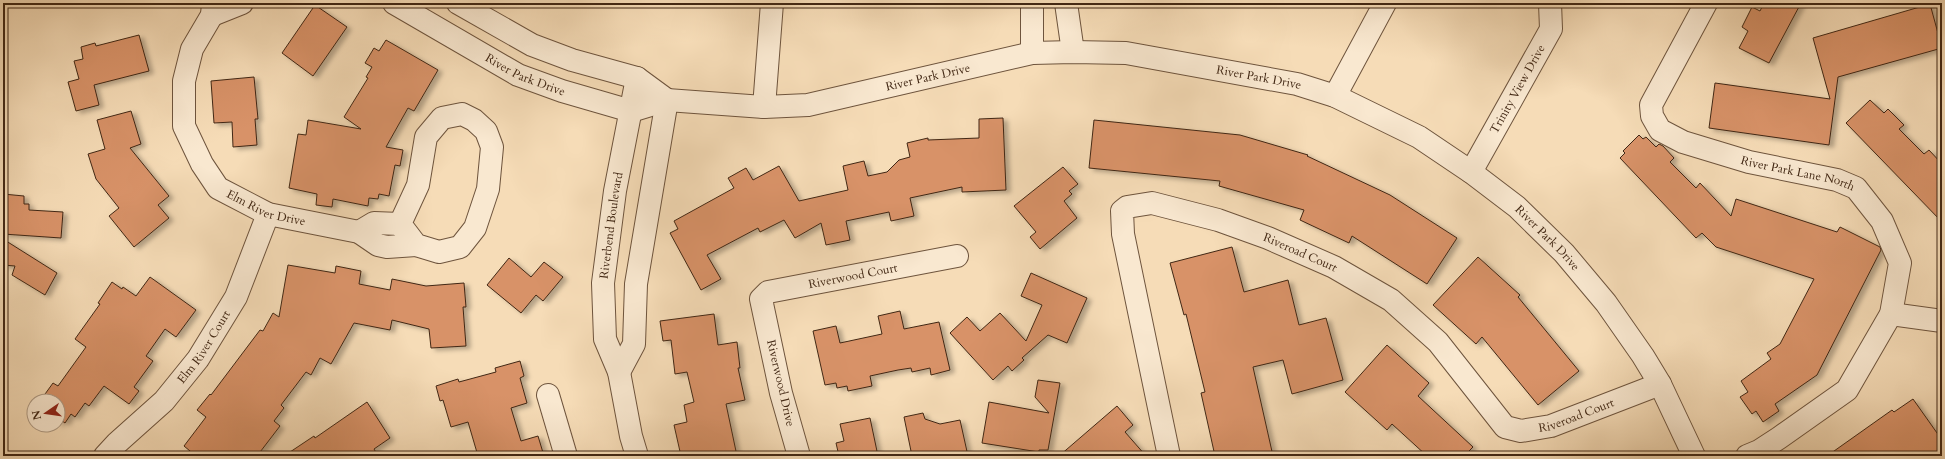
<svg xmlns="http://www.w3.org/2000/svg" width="1945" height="459" font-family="Cardo,serif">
<defs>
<filter id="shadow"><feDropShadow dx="4.5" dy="2.5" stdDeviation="2" flood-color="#0004"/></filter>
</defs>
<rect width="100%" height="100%" fill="#f6dcb7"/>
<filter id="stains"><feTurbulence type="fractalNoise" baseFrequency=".005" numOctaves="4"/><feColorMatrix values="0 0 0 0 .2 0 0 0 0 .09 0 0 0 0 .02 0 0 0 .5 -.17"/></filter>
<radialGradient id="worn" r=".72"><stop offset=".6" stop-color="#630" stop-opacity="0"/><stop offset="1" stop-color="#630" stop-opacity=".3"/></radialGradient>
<path fill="#d89268" stroke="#412714" filter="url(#shadow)" d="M1764,3H1801L1769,63L1739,48L1748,31L1742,27L1752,7L1760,11Z
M1930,4L1942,48L1838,77L1829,145L1709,128L1715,83L1830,99L1813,38Z
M315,5L347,27L313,76L282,53Z
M139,35L149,71L94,85L99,105L76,111L68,82L79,79L74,61L83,59L81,47L95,43L96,46Z
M386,40L438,70L414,111L408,108L386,147L403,150L400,166L395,165L389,196L379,194L378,199L369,198L368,206L333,199L332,207L316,205L317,194L289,188L298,134L306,135L308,120L361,129L344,117L368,78L366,77L372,67L365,63L374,48L379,51Z
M254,77L258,119H255L257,145L233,147L232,122L214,123L211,81Z
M1870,100L1884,113L1888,109L1904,125L1899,129L1924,154L1929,150L1942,164V222L1846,123Z
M131,111L141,144L130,148L169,196L158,205L169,218L134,247L109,216L119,208L96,179L88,154L105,149L97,120Z
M1003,118L1006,190L962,192V187L910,198L914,216L891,221L889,212L846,221L850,240L826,245L821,223L795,238L784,220L760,232L758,228L707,255L721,279L701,290L670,233L678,229L674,221L734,188L728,178L746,168L753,180L779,166L799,201L848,190L843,166L864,161L868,176L887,172L899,160L910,157L907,143L928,138V140L979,138V119Z
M1094,120L1240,135L1308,155L1307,156L1390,195L1457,238L1427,284L1352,236L1349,243L1300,220L1304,210L1219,186L1220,181L1089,168Z
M1639,135L1643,139L1646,137L1656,147L1659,144L1663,146L1674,158L1670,162L1696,188L1700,183L1731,216L1736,199L1837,232L1840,227L1880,247L1881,250L1817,375L1775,404L1779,411L1763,422L1756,411L1752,414L1740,397L1748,392L1741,381L1771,359L1767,353L1780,344L1814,279L1716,247L1702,233L1696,238L1620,158L1625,153L1623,151Z
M1063,167L1078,184L1069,191L1072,194L1064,201L1077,218L1040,249L1030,237L1036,232L1014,206Z
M3,194L24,196V204H29V210L63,212L61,238L3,234Z
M3,239L57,273L45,295L12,275L15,266L3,265Z
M1232,247L1244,292L1288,280L1299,325L1326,318L1343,380L1292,394L1283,360L1253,367L1273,456H1215L1201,393L1205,392L1186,314L1184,315L1170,263Z
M1478,257L1520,295L1518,297L1579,371L1538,405L1482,337L1476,344L1433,305Z
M509,258L531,277L544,262L563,277L543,301L536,295L521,313L487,285Z
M288,265L335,273L336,266L361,271L359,284L390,290L392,279L426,286L464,283L466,307H463L466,346L431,348L429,329L392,320L390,330L354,323L331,364L320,358L311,375L306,372L281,405L284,408L274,421L280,426L257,456H196L184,446L206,417L197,410L210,394L211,395L260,330L263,331L273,313L279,317Z
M1031,273L1087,298L1067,343L1048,335L1022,358L1024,360L1012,371L1008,366L993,380L950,333L967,317L980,331L1000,313L1026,341L1042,305L1021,296Z
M150,277L196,310L176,337L165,329L146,356L153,361L134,387L139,391L129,404L104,386L89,406L85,403L75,417L71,414L65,423L61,420L58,425V401H40L53,383L58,386L86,347L75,339L100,304L98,303L112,282L122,289L123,287L136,296Z
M900,311L904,329L939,322L950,370L931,375L930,368L912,372L911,368L898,370L870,376L872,386L848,391L847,386L837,388L836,383L825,385L813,331L836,326L840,343L882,334L878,316Z
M714,314L718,345L737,342L740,368H738L745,400L726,404L737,456H681L674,425L687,422L684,405L694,402L687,372L675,374L671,340L663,341L660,321Z
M1387,345L1429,383L1418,396L1473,447L1464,456H1427L1392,424L1387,430L1345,392Z
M520,361L524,376L520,378L527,403L511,408L521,441L538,436L544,456H478L468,422L451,427L443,400L440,401L436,386L458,379L459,382L496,372L495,368Z
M1038,380L1060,383L1048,450H1039V452L982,443L989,402L1049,413L1035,397Z
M1913,399L1942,440V456H1827L1892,410L1894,412Z
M367,402L390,438L374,449L378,456H284L314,436L315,438Z
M1117,406L1133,425L1125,432L1146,456H1059Z
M923,413L925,419L940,424L960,420L968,456H912L904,417Z
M870,418L878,456H839L836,443L844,441L840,424Z"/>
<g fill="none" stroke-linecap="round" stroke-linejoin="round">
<defs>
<g id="minor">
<path id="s1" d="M213,3L212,15L192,49L184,81V126L202,164L218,188L268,214L359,232L378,245L387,247L416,245"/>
<path id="s2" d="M394,3L518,75L562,91L631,111L667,100L764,107L808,105L1032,53L1073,52L1126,53L1297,84L1335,96L1419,137L1471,172L1517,207L1564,253L1606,303L1643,356L1660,384L1694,456"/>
<path d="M458,3L532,45L572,60L637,78L667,100"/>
<path d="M1066,3L1073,52"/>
<path id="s3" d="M1706,3L1651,105L1652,116L1660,130L1683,142L1749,162L1837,180L1856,188L1882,221L1900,263L1891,314L1847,390L1779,438L1759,451L1747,456"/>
<path d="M212,15L242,3"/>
<path d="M1032,53V3"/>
<path d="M1335,96L1385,3"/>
<path d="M764,107L772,3"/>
<path d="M462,114L474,120L486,131L492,147L488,189L475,228L460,247L439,252L416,245L400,224L418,185L426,137L442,118Z"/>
<path id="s4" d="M1471,172L1551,29L1550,3"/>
<path d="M359,232L374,223L400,224"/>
<path d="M1891,314L1942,321"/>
<path d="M619,372L634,344L636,284L667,100"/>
<path d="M548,395L566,456"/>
<path id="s5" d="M105,456L117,443L164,401L198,359L236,297L268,214"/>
<path id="s6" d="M637,456L631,436L619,372L605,339L603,283L615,191L637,78"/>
<path id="s7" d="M799,456L781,393L761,299L768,292L957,256"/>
<path id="s8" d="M1169,456L1123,234L1122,211L1127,207L1152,203L1218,220L1268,238L1334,267L1391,300L1438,342L1505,427L1521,431L1551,426L1660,384"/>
</g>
</defs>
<use href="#minor" stroke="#6e543d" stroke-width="24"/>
<use href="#minor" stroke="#f9e8d0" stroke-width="22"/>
</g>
<g text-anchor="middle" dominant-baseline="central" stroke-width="3.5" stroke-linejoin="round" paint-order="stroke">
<g font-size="12" fill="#412714" stroke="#f9e8d0">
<text stroke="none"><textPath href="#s2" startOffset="150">River Park Drive</textPath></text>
<text stroke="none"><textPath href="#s2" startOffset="564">River Park Drive</textPath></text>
<text stroke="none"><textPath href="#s2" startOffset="900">River Park Drive</textPath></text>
<text stroke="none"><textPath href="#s4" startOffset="95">Trinity View Drive</textPath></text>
<text stroke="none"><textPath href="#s3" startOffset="288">River Park Lane North</textPath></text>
<text stroke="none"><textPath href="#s1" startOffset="253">Elm River Drive</textPath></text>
<text stroke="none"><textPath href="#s6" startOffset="236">Riverbend Boulevard</textPath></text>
<text stroke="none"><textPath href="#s2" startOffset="1236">River Park Drive</textPath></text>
<text stroke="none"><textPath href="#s8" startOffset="438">Riveroad Court</textPath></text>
<text stroke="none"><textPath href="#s7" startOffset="258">Riverwood Court</textPath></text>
<text stroke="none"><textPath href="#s5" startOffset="148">Elm River Court</textPath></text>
<text transform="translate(781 383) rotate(77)">Riverwood Drive</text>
<text stroke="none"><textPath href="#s8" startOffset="786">Riveroad Court</textPath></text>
</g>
</g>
<rect width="1945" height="459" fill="none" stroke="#f6dcb7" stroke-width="16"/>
<rect x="4" y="4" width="1937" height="451" fill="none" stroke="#412714" stroke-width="2"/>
<rect x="8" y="8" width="1929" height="443" fill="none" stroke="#412714"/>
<g transform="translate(46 413) rotate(257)"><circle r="19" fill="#f9e8d0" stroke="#af9b85"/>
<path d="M0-3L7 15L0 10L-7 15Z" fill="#8f2418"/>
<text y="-6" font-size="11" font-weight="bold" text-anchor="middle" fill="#412714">N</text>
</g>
<rect width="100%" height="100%" filter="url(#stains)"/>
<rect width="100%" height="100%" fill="url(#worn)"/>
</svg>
